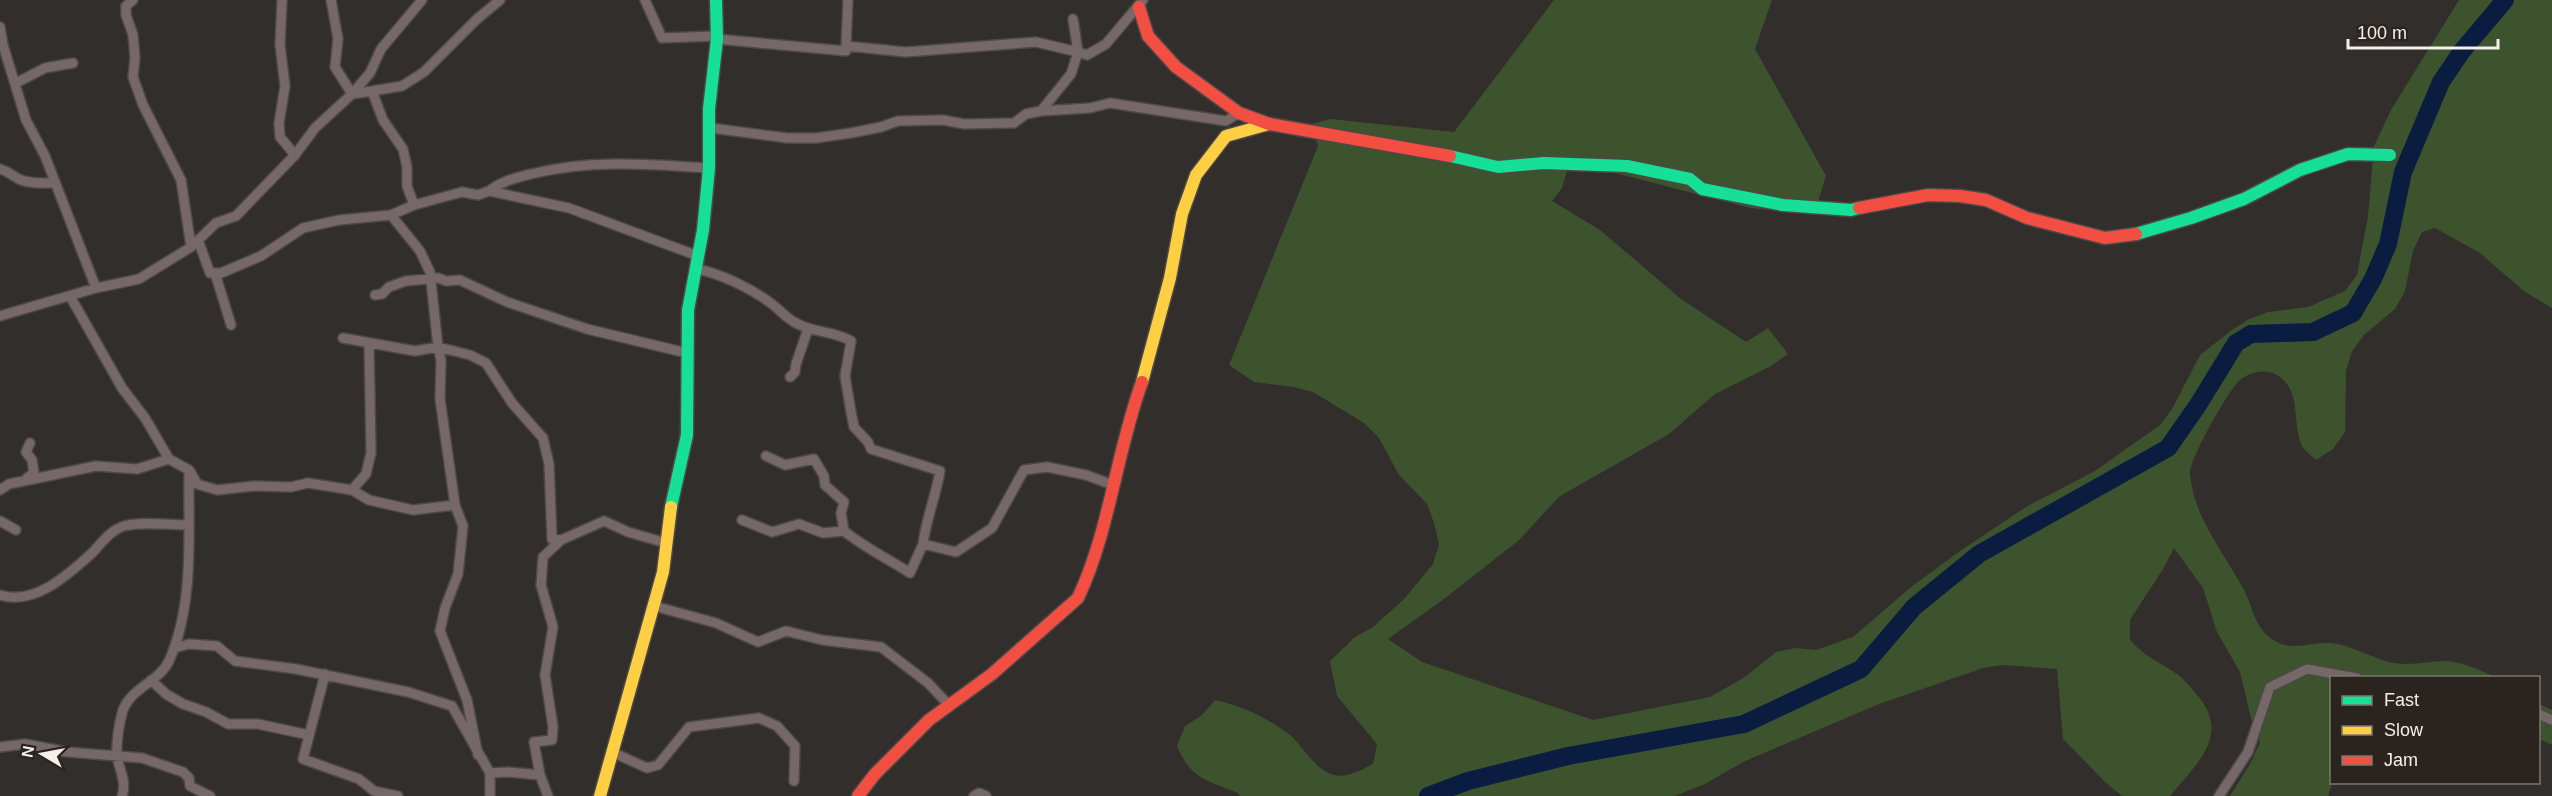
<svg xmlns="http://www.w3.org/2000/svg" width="2552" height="796" font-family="Arial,sans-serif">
<rect width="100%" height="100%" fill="#322e2b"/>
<path fill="#3c532e" d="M1554,0H1772L1755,49L1826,176L1814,215L1751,208L1615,173L1567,171L1562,188L1552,201L1600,230L1681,299L1746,342L1768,328L1788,354L1771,366L1715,394L1669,434L1560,496L1518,541L1444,599L1388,639L1422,662L1593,720L1710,697L1745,677L1776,652L1796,648L1816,650L1853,637L1911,587L1960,551L2026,507L2095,471L2160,425L2172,409L2200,355L2232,330L2249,319L2268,312L2308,307L2345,291L2357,275L2368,216L2374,146L2391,110L2459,0H2552V308L2525,292L2480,253L2435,228L2422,232L2413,251L2405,291L2395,309L2364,335L2352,351L2346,371L2345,432L2333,449L2316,460C2311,455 2303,450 2301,444C2292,420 2302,388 2275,374C2264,368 2246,373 2238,382C2227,393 2189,460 2190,474C2193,515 2223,552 2243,588C2253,607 2255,630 2275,641C2294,652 2313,641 2333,643C2352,646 2370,657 2389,662C2409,667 2427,661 2447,661C2461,662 2482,670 2494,677L2332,678V783L2328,796H2230L2251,762L2260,742L2251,718L2240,672L2217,632L2203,588L2174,548L2163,569L2130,620V640C2147,659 2159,661 2178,675C2185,680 2191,688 2197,695C2232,735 2196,764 2170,796H2122L2106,783L2063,739L2057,669L2003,665L1983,668L1879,704L1743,762L1705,784L1675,796H1240L1238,793C1206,780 1191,779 1177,746L1185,726L1202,715L1215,700C1242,706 1268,718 1290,735C1303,746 1316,771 1334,775C1348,778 1361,770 1373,764L1377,744L1337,696L1330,661L1355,637L1373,627L1404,599L1433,564L1439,544L1434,523L1427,504L1399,475L1379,438L1364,423L1313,392L1294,387L1254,382L1229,365L1318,146L1311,124L1330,119L1454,132Z
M2539,704L2552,710V745L2539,739Z"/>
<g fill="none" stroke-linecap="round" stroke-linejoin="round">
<path stroke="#0a1c40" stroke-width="18" d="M1428,796L1468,781L1568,756L1744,724L1861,669L1914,607L1979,554L2168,448L2198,405L2236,343L2251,334L2313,332L2353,313L2373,279L2388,244L2403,172L2441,82L2462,51L2505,0"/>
<defs>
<path id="street" d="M133,0L126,6V15L133,35L135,58L133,77L143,105L181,180L191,247
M282,0L280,45L285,86L279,123L280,137L295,155
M331,0L338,39L335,67L352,94L372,91L383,120L403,149L407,167V186L414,205
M645,0L662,38L716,36
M0,27L3,45L26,120L45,156L96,288
M717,39L846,51V46L906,52L1036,42L1078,52L1073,19
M846,46L848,0
M16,83L45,68L73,63
M372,91L402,86L424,72L477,19L500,0
M1041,111L1090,108L1110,103L1226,121L1239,113
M711,128L787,138H816L851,133L881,127L898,121L943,120L964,124L1014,123L1026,114L1041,111L1071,74L1078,52L1087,55L1106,44L1143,0
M0,169C8,171 10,174 17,178C28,184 42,183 55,183
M489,191C502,181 515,178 531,174C590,159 649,164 709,168
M391,215L420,251L430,272L438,347L441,360L440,399L455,505L463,526L458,574L445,608L440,631L467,700L478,755
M198,240L210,273H221L261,256L303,228L339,220L391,215L414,205L462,192L478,195L489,191L569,208L698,256
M696,269C720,273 752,289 772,304C781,311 788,320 798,324C815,333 835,331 851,341L845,376L851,412L854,427L868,442L871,449L940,471C936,496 926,519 923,544
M215,273L231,325
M375,295L382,294L389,287L406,281L438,278L446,281L460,280L507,302L587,329L687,353
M70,296L122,388L145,418L169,459L189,470C188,531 195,603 169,661C159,682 132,687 123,710C119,723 116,743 117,756C119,769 127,782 122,796
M0,316L96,288L139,279L191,247L216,223L236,216L295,155L315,128L352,94L370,73L381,49L422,0
M343,338L415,351L438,347L470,355L486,363L512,403L543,438L549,464L552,539L561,540
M790,377L795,372L796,364L808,329
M766,456L785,465L814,459L824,476L825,485L844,502L841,513L844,531
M190,471L197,484L217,490L254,486L291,487L308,483L352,490L369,500L413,510L455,505
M27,478L34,473L32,460L26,452L30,443
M0,490L9,484L96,466L137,469L169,459
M352,490L366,474L371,453L369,344
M742,520L772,532L799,524L823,533L844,531C864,547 888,559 910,573L923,544L956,552L992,528L1024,470L1047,467L1086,475L1113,485
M0,521L16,530
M0,595C34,606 68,575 92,553C101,544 110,530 124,526C143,521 168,525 189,525
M654,606L716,623L758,642L786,631L822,640L881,647L928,683L949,705
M174,648L189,644L217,646L235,661L296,669L408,692L452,706L490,773
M325,674L303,759L359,779L374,791L398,796
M151,680L166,694L183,704L206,712L228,724H258L309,735
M2538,714L2552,720
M0,747L25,744L67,752L142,758L183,772L189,778L190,786L210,796
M612,752L647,768L658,765L689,727L759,718L777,726L795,746L794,781
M490,796V773L508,772L540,775
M548,796L540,775L534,742L552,740L553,727L545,675L553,627L541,585L543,557L561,540L604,521L628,532L666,543
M974,796L979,793L986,796
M2219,796L2248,752L2270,687L2307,669L2357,678"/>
<path id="fast" d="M1450,156L1498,167L1544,163L1627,166L1690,179L1702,189L1783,205L1851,210L1859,208
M2136,234L2191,218L2244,199L2300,170L2348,154L2390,155
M671,507L687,435L688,310L703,230L709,168V109L717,39L716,0"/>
<path id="slow" d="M1142,382L1170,278L1182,214L1196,175L1226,136L1269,124
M600,796L663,572L671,507"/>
<path id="jam" d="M1139,7L1148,36L1176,67L1239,113L1269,124L1450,156
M1859,208L1928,195L1960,196L1986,200L2027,218L2105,238L2136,234
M858,796L875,774L929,720L992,674L1078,598C1110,530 1116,453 1142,382"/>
</defs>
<use href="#street" stroke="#4c4947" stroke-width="12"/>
<use href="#fast" stroke="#4c4947" stroke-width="15"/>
<use href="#slow" stroke="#4c4947" stroke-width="15"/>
<use href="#jam" stroke="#4c4947" stroke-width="15"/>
<use href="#street" stroke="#766868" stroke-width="9"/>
<use href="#fast" stroke="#16e098" stroke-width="12"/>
<use href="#slow" stroke="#ffcf43" stroke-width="12"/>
<use href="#jam" stroke="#f24e42" stroke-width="12"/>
</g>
<rect x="2330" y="676" width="210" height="108" fill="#2b241e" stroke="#7b7570" stroke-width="1.5"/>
<rect x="2342" y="696" width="30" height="9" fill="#16e098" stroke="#7b7570" stroke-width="1.5"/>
<text x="2384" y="706" font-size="18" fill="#f4efeb">Fast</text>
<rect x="2342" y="726" width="30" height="9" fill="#ffcf43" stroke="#7b7570" stroke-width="1.5"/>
<text x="2384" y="736" font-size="18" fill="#f4efeb">Slow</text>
<rect x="2342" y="756" width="30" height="9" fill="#f24e42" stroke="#7b7570" stroke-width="1.5"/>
<text x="2384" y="766" font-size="18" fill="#f4efeb">Jam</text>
<g transform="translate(42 754) rotate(280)" stroke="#2b241e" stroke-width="4.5" paint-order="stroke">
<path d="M0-4.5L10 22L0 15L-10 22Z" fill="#f4efeb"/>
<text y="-9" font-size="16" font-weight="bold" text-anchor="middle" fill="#f4efeb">N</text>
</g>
<path d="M2348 39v9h150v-9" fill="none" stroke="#f4efeb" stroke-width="3"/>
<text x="2357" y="39" font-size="18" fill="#f4efeb" stroke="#2b241e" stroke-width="4.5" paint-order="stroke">100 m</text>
</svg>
